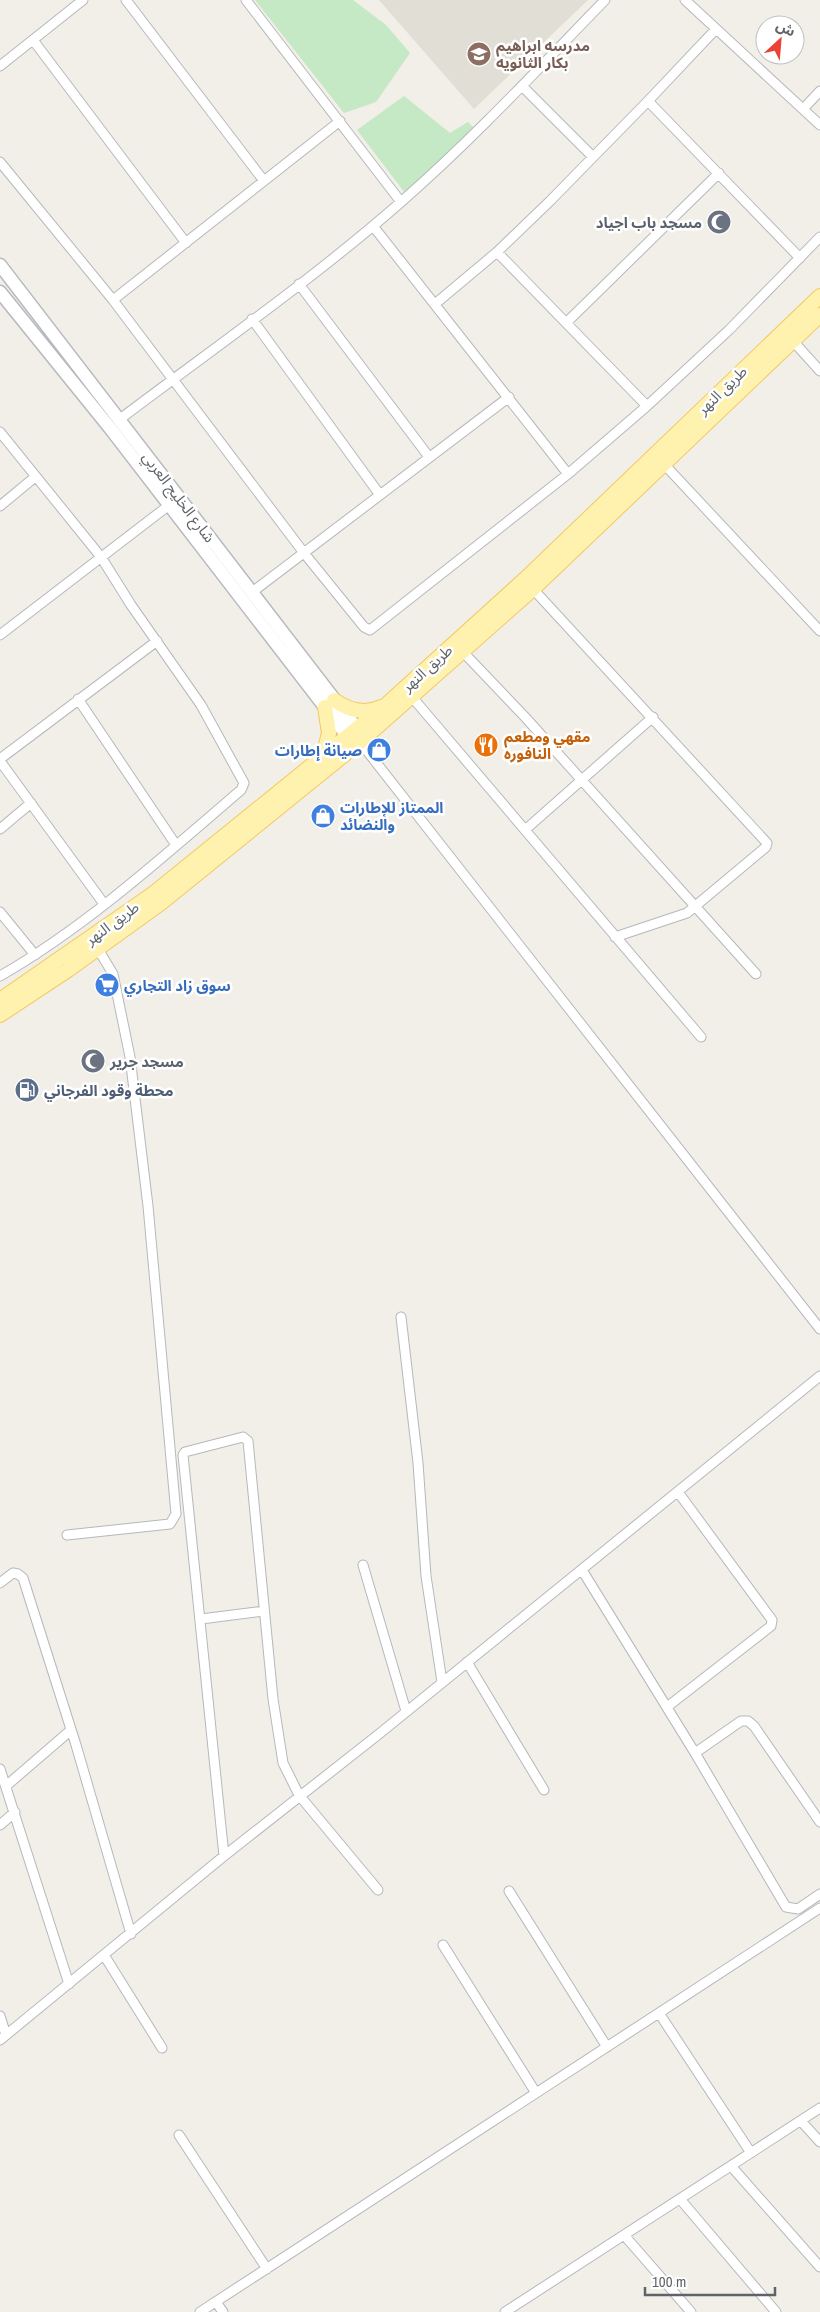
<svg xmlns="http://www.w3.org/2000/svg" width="820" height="2312" font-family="'Archivo Narrow','Noto Sans Arabic',sans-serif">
<rect width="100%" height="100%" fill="#f1efe8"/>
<path fill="#e1ded6" d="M379,0H588L474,109Z"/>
<path fill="#c5e8c5" d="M255,0H353L386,25L410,53L376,102L344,113Z
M404,96L450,133L468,122L476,130L405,193L357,130Z"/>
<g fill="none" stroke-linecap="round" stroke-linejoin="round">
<defs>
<path id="minor" d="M126,0L264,181
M246,0L401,202
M685,0L820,125
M33,40L186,243
M0,66L83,0
M522,86L593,157
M648,101L800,258
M803,109L820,91
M0,162L113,300L304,553L364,627L370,630L568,474L647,406L729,330L820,237
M373,226L568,474
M497,252L647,406
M299,284L429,457
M113,300L340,121
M435,304L497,252L550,201L648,101L716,29
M252,319L380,495
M566,323L719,173
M793,341L820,371
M120,419C214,348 312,280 401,202C473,139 538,69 605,0
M0,432L101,557L131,605L201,705L244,783L241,790C166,854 86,927 0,976
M663,463L820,631
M0,506L35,477
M533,589L767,843L766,847L687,913L615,937
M251,593L509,397
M0,635L168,506
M463,652L525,717L756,974
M412,697L701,1037
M78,699L176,845
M360,742L820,1329
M0,759L157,641
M0,761L104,904
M0,829L31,803
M525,830L653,717
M0,912L35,955
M401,1317L418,1463L426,1576L442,1682
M67,1535L170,1524L176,1514L148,1206L130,1057L113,974L98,949
M363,1565L406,1711
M582,1570L695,1753L786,1907L798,1909L820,1894
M0,1583L13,1573L18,1574L23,1578L76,1745L131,1934
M201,1619L264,1611
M467,1662L544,1790
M667,1707L771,1626L772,1620L678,1492
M695,1753L741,1721H748L754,1726L820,1822
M0,1769L69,1984
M6,1786L71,1730
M0,1825L15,1812
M224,1856L183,1455L185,1452L243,1437L248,1441L273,1699L283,1763L299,1795L378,1890
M509,1891L607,2047
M443,1945L536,2093
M104,1955L162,2048
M659,2013L751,2153
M0,2016L6,2035
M0,2040L224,1856L379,1734L820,1376
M801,2121L820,2142
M179,2135L267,2269
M731,2166L820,2267
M680,2199L776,2312
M624,2235L691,2312
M216,2302L223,2312
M200,2312L820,1908
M505,2312L820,2108"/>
<path id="secondary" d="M0,265L357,729
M0,292L110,428L348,737"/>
<path id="primary" d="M334,700C348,710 364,715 381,707
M323,757L329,733L325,707
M0,1000L154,893L386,705L525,579L820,296
M0,1015L68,970L161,903L360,742L533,589L820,315"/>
</defs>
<use href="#minor" stroke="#b5b8bc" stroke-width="11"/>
<use href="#secondary" stroke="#b6babf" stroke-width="15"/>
<use href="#primary" stroke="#f2c960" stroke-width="16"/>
<use href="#minor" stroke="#fff" stroke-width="9"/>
<use href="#secondary" stroke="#fff" stroke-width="12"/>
<use href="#primary" stroke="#fff2af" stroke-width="14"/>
</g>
<defs>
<symbol id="school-disc" viewBox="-11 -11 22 22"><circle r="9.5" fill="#8d6e63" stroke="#fff"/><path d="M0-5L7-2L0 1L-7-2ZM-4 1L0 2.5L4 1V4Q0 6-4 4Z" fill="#fff"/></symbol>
<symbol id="mosque-disc" viewBox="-11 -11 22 22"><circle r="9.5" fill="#6b7280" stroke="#fff"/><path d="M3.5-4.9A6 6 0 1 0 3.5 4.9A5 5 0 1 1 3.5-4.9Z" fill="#fff"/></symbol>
<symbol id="restaurant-disc" viewBox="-11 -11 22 22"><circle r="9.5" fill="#e8710a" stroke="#fff"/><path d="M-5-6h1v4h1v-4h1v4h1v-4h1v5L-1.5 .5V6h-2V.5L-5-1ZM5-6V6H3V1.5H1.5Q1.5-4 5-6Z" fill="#fff"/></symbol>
<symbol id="shop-disc" viewBox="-11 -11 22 22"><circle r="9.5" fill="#3f7fe0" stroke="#fff"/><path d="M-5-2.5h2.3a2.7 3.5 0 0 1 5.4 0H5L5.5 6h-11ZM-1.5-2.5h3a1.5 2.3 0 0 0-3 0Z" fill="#fff"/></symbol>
<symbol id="supermarket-disc" viewBox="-11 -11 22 22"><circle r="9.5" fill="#3f7fe0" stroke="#fff"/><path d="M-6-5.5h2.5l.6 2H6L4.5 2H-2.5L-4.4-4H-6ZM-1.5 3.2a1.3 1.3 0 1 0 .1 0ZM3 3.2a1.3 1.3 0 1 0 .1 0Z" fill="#fff"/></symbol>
<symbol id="fuel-disc" viewBox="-11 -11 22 22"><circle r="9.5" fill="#5c6f8a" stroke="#fff"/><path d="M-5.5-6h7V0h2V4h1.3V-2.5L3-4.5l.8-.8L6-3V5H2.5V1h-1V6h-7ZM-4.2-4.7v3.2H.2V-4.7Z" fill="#fff"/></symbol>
</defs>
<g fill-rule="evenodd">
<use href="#school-disc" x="465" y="40" width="28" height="28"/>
<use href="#mosque-disc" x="705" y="208" width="28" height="28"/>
<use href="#restaurant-disc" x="472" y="731" width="28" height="28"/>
<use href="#shop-disc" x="365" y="736" width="28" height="28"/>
<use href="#shop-disc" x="309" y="802" width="28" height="28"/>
<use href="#supermarket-disc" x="93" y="971" width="28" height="28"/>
<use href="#mosque-disc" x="79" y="1047" width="28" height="28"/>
<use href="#fuel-disc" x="13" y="1076" width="28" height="28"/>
</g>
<g text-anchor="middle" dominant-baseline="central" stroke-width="5" stroke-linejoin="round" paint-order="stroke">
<g font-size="15" font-weight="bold" fill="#785e54" stroke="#fff" text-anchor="start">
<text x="496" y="45">مدرسه ابراهيم<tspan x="496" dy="17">بكار الثانويه</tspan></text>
</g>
<g font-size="15" font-weight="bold" fill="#5b616d" stroke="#fff" text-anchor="end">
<text x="702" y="222">مسجد باب اجياد</text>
<text x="110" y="1061" text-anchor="start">مسجد جرير</text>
</g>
<g font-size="15" fill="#5f6368" stroke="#fff">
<text transform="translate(722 390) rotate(-44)">طريق النهر</text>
<text transform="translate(179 497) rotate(53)">شارع الخليج العربي</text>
<text transform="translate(427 668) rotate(-42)">طريق النهر</text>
<text transform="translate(112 923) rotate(-36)">طريق النهر</text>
</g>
<g font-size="15" font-weight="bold" fill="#c56008" stroke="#fff" text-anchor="start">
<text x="504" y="736">مقهي ومطعم<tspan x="504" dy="17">النافوره</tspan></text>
</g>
<g font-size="15" font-weight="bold" fill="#366cbe" stroke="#fff" text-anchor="start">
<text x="362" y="750" text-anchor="end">صيانة إطارات</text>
<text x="340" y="807">الممتاز للإطارات<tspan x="340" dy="17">والنضائد</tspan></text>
<text x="124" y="985">سوق زاد التجاري</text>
</g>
<g font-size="15" font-weight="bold" fill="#4e5e75" stroke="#fff" text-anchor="start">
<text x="44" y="1090">محطة وقود الفرجاني</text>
</g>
</g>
<g transform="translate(780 40) rotate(26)"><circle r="24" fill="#ffffff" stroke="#bfc1c3"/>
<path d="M0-4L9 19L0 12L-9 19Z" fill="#ea4335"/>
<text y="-8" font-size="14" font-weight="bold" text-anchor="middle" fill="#5f6368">ش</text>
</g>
<path d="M645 2287v8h130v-8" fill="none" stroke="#5f6368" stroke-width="2.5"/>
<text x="652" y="2287" font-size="15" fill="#5f6368" stroke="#ffffff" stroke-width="4" paint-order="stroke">100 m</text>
</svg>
